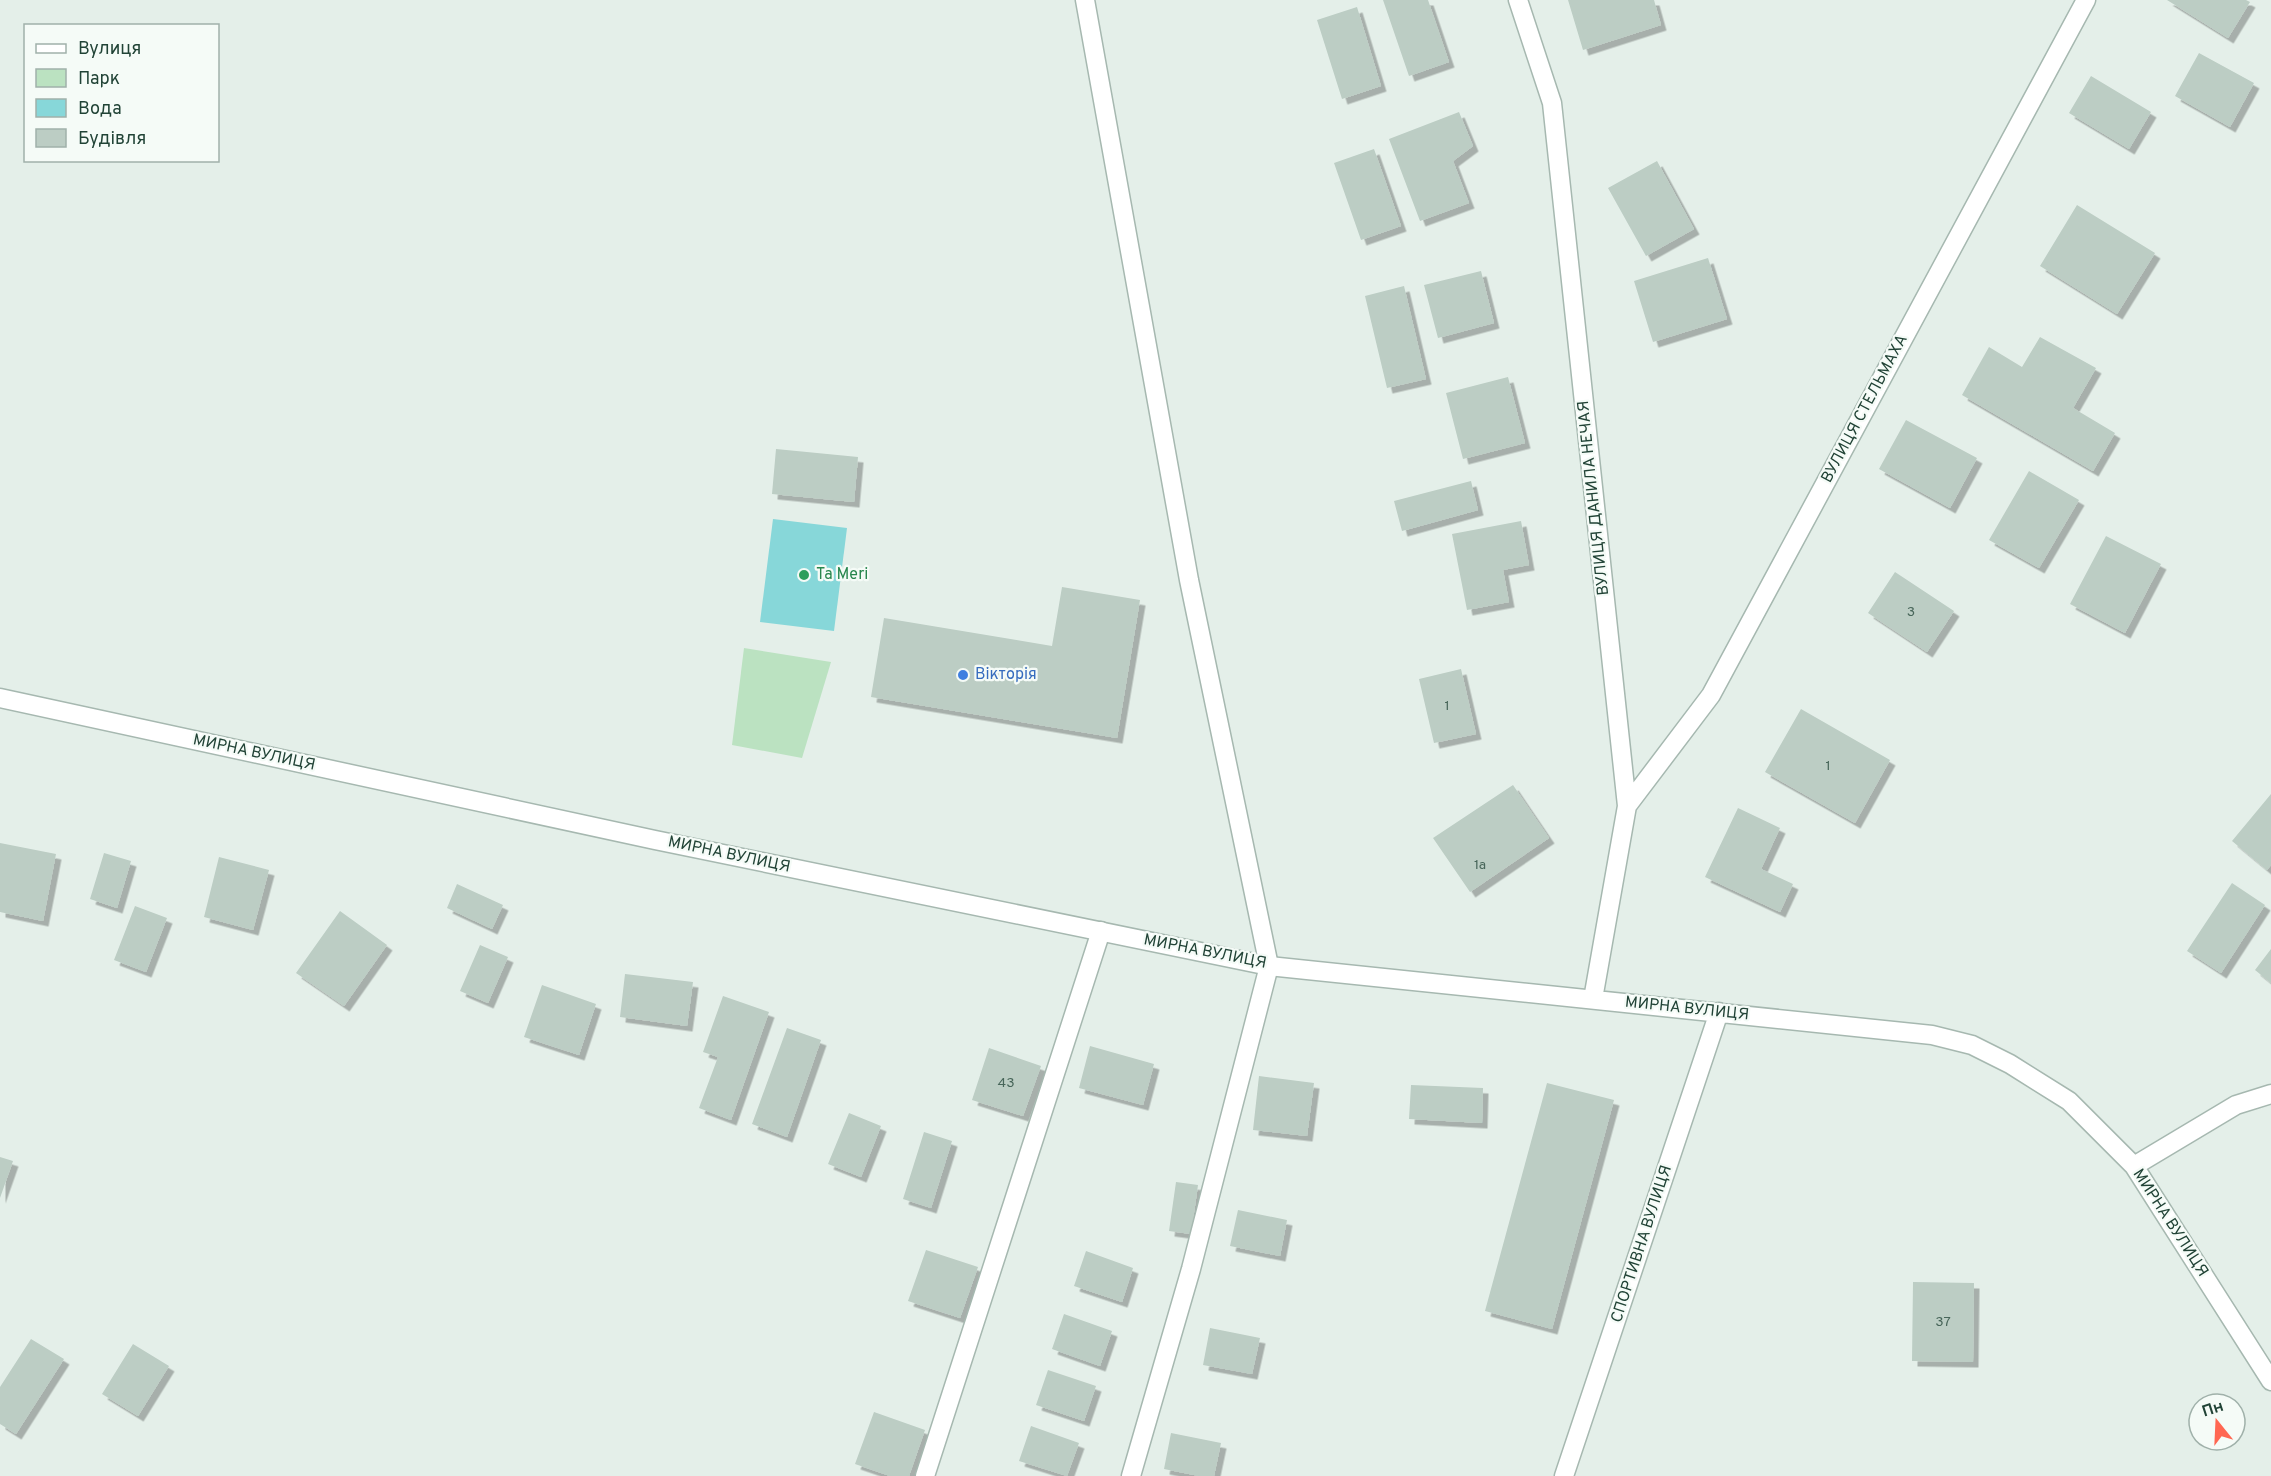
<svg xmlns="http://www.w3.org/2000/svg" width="2271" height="1476" font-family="Overpass,sans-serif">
<defs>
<filter id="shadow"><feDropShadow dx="5.5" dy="5.5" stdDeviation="0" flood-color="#0004"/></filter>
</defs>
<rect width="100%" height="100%" fill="#e4efe9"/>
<path fill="#bbe2c1" d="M744,648L831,662L802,758L732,745Z"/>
<path fill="#87d7d9" d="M773,519L847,528L834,631L760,622Z"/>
<path fill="#bccdc4" filter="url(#shadow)" d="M1383,0H1428L1449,62L1409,76Z
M1568,0H1654L1661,25L1583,50Z
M2167,0H2246L2250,2L2228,38Z
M1357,7L1381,86L1342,99L1317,20Z
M2199,53L2254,83L2230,127L2175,96Z
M2091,76L2151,112L2129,149L2069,113Z
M1459,112L1473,146L1453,161L1469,203L1420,221L1389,139Z
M1374,149L1401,226L1361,240L1334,163Z
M1657,161L1694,229L1646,256L1608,188Z
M2077,205L2155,253L2117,314L2040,266Z
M1708,258L1727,319L1653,342L1634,281Z
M1481,271L1494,323L1438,338L1424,285Z
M1404,286L1426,379L1387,388L1365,296Z
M2040,337L2096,368L2073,408L2115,433L2093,471L1962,395L1989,347L2022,367Z
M1508,377L1525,443L1463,459L1446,393Z
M1906,420L1977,458L1950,508L1879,469Z
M776,449L858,457L854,502L772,494Z
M2029,471L2079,500L2039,568L1989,540Z
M1471,481L1478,510L1402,531L1394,501Z
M1521,521L1529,565L1503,570L1509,602L1467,610L1452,534Z
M2106,536L2161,564L2125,633L2070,604Z
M1895,572L1954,611L1927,652L1868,613Z
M1062,587L1140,600L1117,738L871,697L884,618L1052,646Z
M1461,669L1476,734L1434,743L1419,679Z
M1801,709L1890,760L1855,823L1765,772Z
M1513,785L1549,838L1470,892L1433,838Z
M2271,794V865L2267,870L2232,841Z
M1738,808L1780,828L1761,869L1793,884L1780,912L1705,877Z
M0,843L56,854L43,921L0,912Z
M104,853L131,861L117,908L90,899Z
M219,857L269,870L253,930L204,917Z
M2232,883L2265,905L2221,973L2187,951Z
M457,884L503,905L492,929L447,908Z
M135,906L167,918L146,972L114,960Z
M340,911L387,945L344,1006L296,973Z
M480,945L508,957L488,1003L460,991Z
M2271,949V983L2255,970Z
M625,974L693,982L687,1026L620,1017Z
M542,985L596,1004L579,1055L524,1037Z
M723,996L769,1012L731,1120L699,1108L718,1057L703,1052Z
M787,1028L821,1040L787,1137L752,1124Z
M1090,1046L1154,1064L1143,1105L1079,1088Z
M989,1048L1041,1066L1023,1116L972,1100Z
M1259,1076L1314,1083L1307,1136L1253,1130Z
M1547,1083L1614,1100L1552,1329L1485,1311Z
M1411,1085L1483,1088L1482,1123L1409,1119Z
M849,1113L881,1126L861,1177L828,1164Z
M924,1132L952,1141L931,1208L903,1199Z
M0,1157L13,1161L0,1198Z
M1176,1182L1198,1185L1191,1234L1169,1231Z
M1238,1210L1287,1220L1280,1256L1230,1246Z
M926,1250L978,1267L960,1318L908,1301Z
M1086,1251L1133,1268L1122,1302L1074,1286Z
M1913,1282L1974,1283L1973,1362L1912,1361Z
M1064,1314L1112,1331L1100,1366L1052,1349Z
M1210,1328L1260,1338L1252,1374L1203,1365Z
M31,1339L64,1359L16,1434L0,1424V1387Z
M133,1344L169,1366L138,1416L102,1394Z
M1048,1370L1096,1386L1084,1421L1036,1405Z
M874,1412L925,1430L909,1476H890L855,1464Z
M1031,1426L1079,1443L1067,1476L1019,1461Z
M1171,1433L1221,1443L1214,1476H1199L1164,1469Z"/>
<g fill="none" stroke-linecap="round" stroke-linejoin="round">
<defs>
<path id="lane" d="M1085,0L1189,580L1269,966L1191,1269L1131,1476
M925,1476L1101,931"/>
<path id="street" d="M1518,0L1552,103L1627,806L1593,999
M0,698L655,840L1269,966L1932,1035L1972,1045L2010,1064L2069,1101L2134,1166L2271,1381
M1627,806L1711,695L2086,0
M2134,1166L2236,1105L2271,1094
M1564,1476L1719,1012"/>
</defs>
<use href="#lane" stroke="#a6b8b0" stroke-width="21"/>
<use href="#street" stroke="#a6b8b0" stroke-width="21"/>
<use href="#lane" stroke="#fff" stroke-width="18"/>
<use href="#street" stroke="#fff" stroke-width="18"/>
</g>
<circle fill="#2e9e5b" stroke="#f5fbf7" stroke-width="2" cx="804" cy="575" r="6"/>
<circle fill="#3f7fe0" stroke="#f5fbf7" stroke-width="2" cx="963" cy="675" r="6"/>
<g text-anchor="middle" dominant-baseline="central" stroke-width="4.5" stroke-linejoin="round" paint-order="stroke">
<g font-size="14" fill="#48665a">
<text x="1911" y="612">3</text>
<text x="1447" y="706">1</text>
<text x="1828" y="766">1</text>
<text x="1480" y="865">1а</text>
<text x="1006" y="1083">43</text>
<text x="1943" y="1322">37</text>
</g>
<g font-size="16" fill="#214336" stroke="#f5fbf7">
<text transform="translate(1865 409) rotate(-62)">ВУЛИЦЯ СТЕЛЬМАХА</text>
<text transform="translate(1594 498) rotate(-96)">ВУЛИЦЯ ДАНИЛА НЕЧАЯ</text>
<text transform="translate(254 753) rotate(12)">МИРНА ВУЛИЦЯ</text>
<text transform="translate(729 855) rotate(12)">МИРНА ВУЛИЦЯ</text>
<text transform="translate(1205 952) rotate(11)">МИРНА ВУЛИЦЯ</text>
<text transform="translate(1687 1009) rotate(6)">МИРНА ВУЛИЦЯ</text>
<text transform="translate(2170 1223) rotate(57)">МИРНА ВУЛИЦЯ</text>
<text transform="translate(1642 1244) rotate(-72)">СПОРТИВНА ВУЛИЦЯ</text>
</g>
<g font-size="16" fill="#27864d" stroke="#f5fbf7" text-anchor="start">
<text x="816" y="575">Ta Meri</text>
</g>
<g font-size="16" fill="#366cbe" stroke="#f5fbf7" text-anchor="start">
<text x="975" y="675">Вікторія</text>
</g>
</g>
<rect x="24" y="24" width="195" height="138" fill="#f5fbf7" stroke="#a0b1aa" stroke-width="1.5"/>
<rect x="36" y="44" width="30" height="9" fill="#ffffff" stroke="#a0b1aa" stroke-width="1.5"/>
<text x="78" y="54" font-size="18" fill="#214336">Вулиця</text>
<rect x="36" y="69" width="30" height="18" fill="#bbe2c1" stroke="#a0b1aa" stroke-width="1.5"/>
<text x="78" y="84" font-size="18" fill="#214336">Парк</text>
<rect x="36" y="99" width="30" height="18" fill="#87d7d9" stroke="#a0b1aa" stroke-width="1.5"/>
<text x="78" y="114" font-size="18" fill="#214336">Вода</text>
<rect x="36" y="129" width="30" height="18" fill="#bccdc4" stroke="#a0b1aa" stroke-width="1.5"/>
<text x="78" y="144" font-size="18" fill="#214336">Будівля</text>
<g transform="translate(2217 1422) rotate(342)"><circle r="28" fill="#f5fbf7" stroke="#a0b1aa" stroke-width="1.5"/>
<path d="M0-4.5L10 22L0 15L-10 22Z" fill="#ff6752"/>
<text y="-9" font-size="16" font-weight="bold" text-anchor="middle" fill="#214336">Пн</text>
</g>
</svg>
